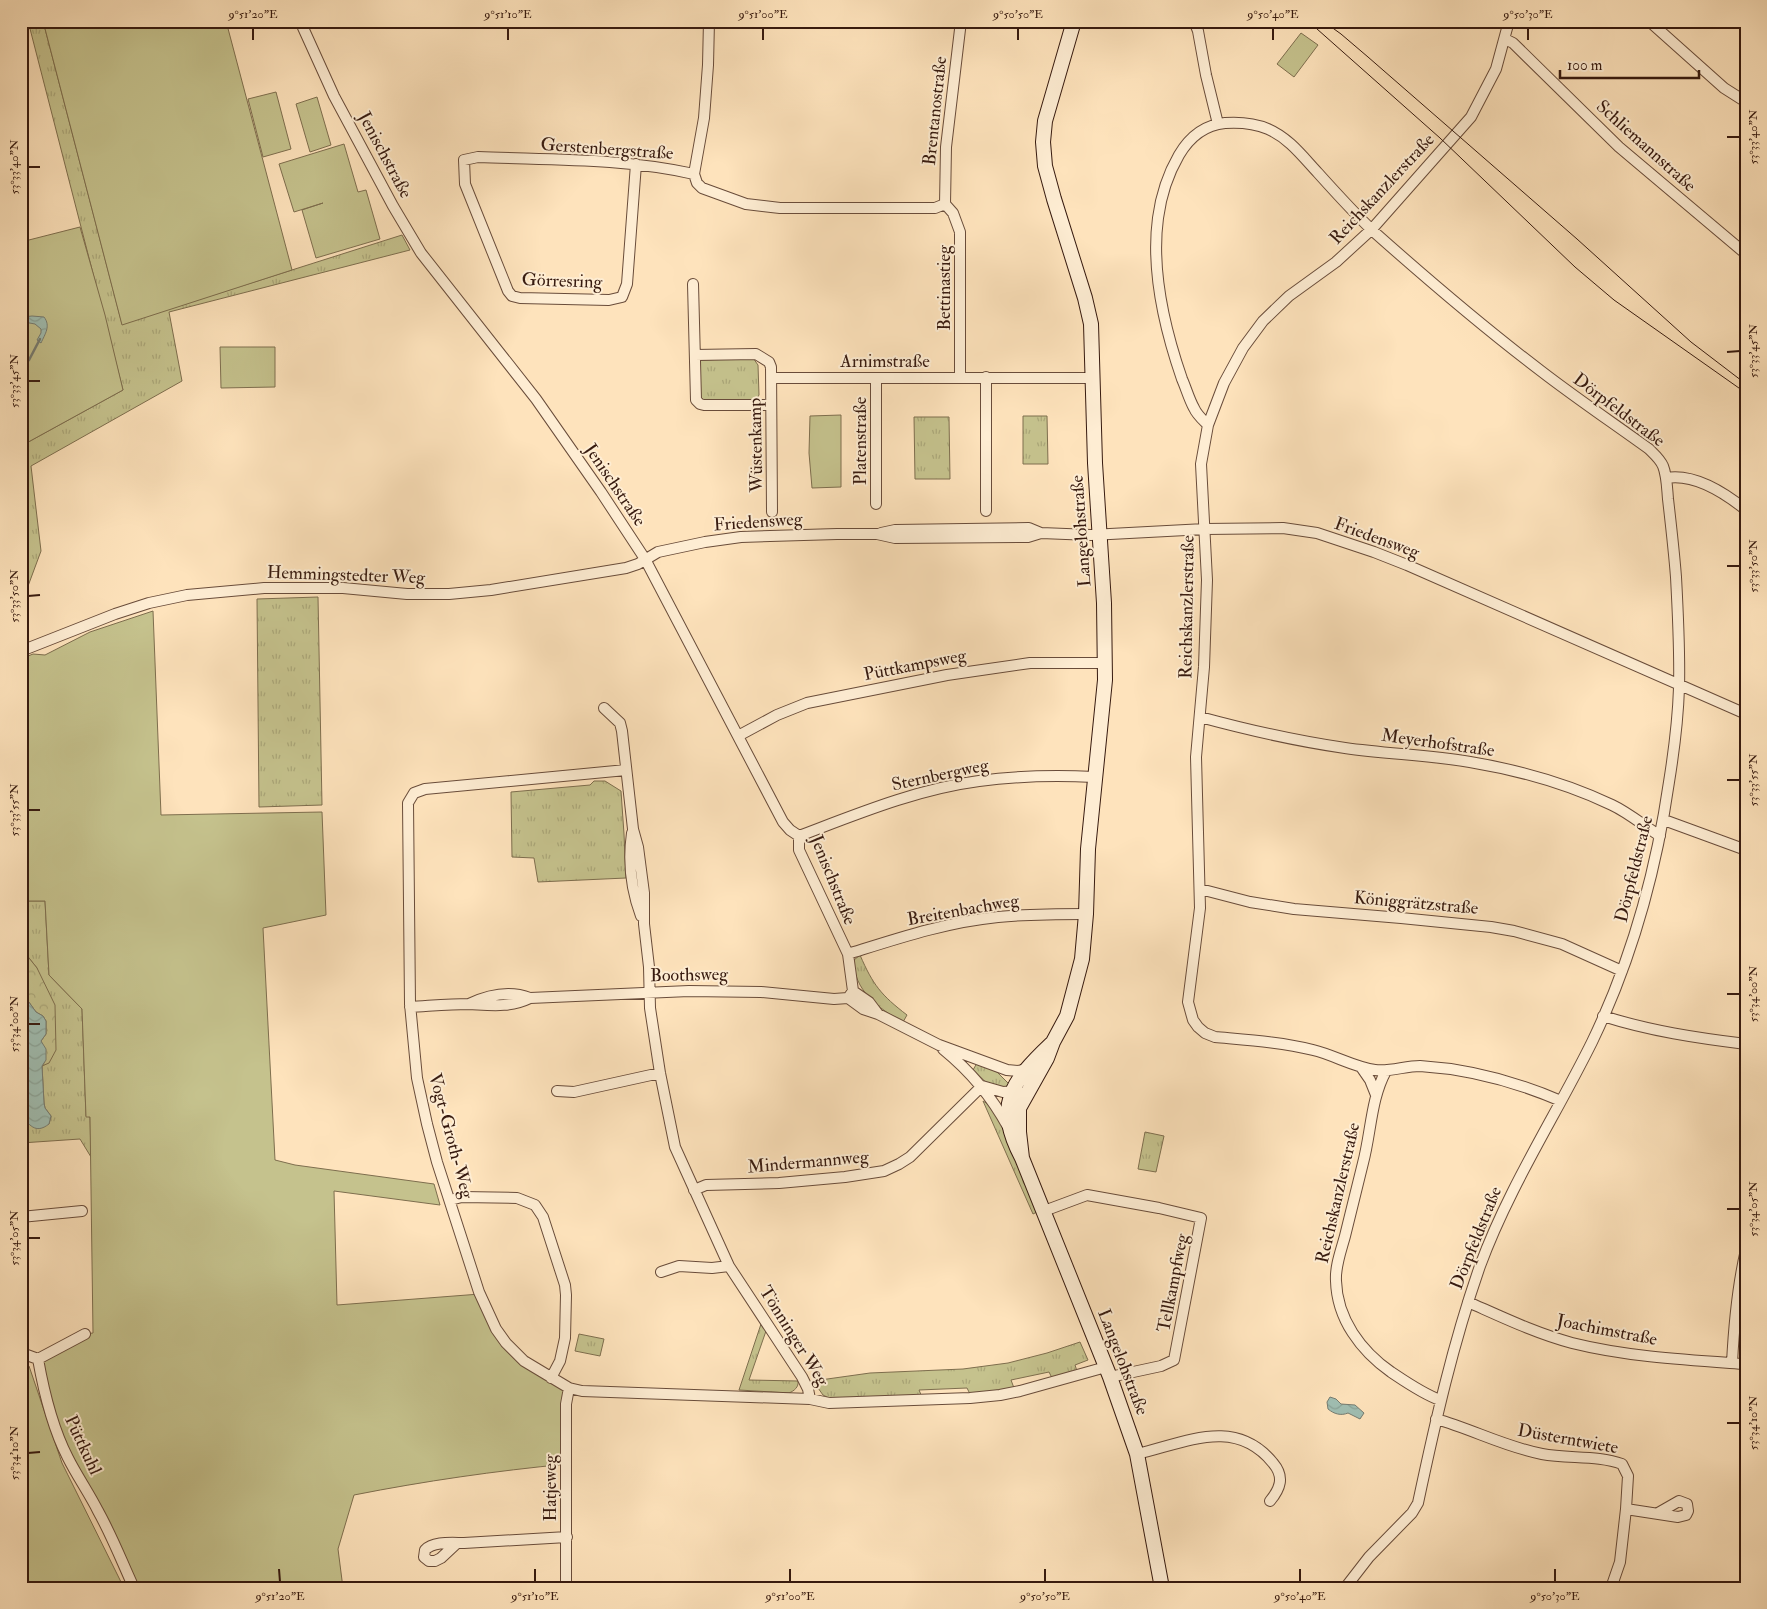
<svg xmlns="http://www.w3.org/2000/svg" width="1767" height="1609" font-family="'IM FELL Double Pica',serif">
<defs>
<pattern id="grass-tufts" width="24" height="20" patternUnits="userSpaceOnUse" patternTransform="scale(1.25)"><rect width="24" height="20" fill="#c5c28d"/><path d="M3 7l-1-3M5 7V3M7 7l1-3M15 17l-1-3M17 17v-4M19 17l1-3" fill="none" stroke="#aaa678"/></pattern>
<pattern id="forest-crowns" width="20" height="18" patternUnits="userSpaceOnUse" patternTransform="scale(1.25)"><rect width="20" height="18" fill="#c5c28d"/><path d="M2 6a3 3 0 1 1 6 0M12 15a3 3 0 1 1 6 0" fill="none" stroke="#aaa678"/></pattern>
<pattern id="water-waves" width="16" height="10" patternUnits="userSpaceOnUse" patternTransform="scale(1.25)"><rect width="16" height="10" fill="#a0beb2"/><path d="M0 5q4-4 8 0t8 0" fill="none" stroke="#8aa398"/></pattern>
</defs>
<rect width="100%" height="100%" fill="#fee3bc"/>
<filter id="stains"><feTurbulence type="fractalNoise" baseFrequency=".004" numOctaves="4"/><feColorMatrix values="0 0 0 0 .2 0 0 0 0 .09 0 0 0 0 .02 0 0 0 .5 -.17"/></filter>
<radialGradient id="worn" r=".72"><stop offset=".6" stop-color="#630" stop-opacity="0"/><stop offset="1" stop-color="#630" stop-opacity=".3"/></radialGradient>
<path fill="url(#grass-tufts)" stroke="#7e6e4e" d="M28,21H43L122,324L402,235L410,250L169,312L182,381L31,466L41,551L21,605V446L123,390Z
M753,358L758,365L759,395L756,400L752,402H705L700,398L699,362L702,360Z
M1023,416H1047L1048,464H1023Z
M914,417H949L950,479H915Z
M318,597L322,805L259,807L257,599Z
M594,781H605L621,791L624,834L626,878L538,882L534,858L512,857L511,792L590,785Z
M21,901H45L49,975L82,1009L86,1116L90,1117L91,1157L80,1139L21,1143V1115L49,1124L51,1116L45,1108L44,1103L42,1066L49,1062L37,968L21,948Z
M860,955C873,985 881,995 907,1015L903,1022C879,1009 853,990 854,960Z
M977,1063L997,1072L1009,1084V1088L990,1086L973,1070Z
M983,1101C1001,1108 1030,1191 1039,1211L1033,1214Z
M1145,1132L1164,1136L1156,1172L1138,1169Z
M761,1324L766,1331L749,1380L798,1381C799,1387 794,1391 789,1393L739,1390Z
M579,1334L604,1339L600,1356L575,1351Z
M1080,1342L1088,1360L1075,1365L1077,1371L1052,1378L1049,1372L1011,1380L1014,1388L970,1394L967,1388L919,1390L922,1397L831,1399L823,1395L813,1381L870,1373L963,1369L1008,1363L1047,1353Z"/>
<path fill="url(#forest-crowns)" stroke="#7e6e4e" d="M21,948L37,968L55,1005L56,1050L49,1063L42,1066L44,1063L41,1041L46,1034V1021L43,1016L36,1012L21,991Z"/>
<path fill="#c5c28d" stroke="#7e6e4e" d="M43,21H226L292,270L122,325Z
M1301,33L1318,45L1294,77L1277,64Z
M276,92L291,149L263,157L248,99Z
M317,97L331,145L310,152L296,104Z
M344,144L358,192L366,190L380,239L316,258L302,210L323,203L294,212L279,164Z
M80,227L105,315L123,390L21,446V242Z
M220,347H275V387L221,388Z
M841,415V487L812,488L809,453L810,416Z
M153,611L161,815L322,812L326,915L263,928L275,1160L295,1165L434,1184L440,1205L334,1191L337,1305L480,1294L517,1354L569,1388L567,1464C495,1471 425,1481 354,1495L338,1549L343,1588H134L62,1445L38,1359L85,1334L93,1333L90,1117H86L82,1009L49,975L45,901H21V659L33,654L45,655L90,632Z
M29,1366L62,1463L124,1588H22L21,1367Z"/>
<path fill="url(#water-waves)" stroke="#767c71" d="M32,316L44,317C51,326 45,334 41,343L37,340L41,333V329L35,324L24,322L23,317Z
M21,991L36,1012L43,1016L46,1021V1034L41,1041L46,1049V1060L42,1066L44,1103L45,1108L51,1116L49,1124C35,1135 29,1124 21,1115Z
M1330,1397L1336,1399L1341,1404L1355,1405L1364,1413L1360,1419L1348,1413C1341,1416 1334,1414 1328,1409L1327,1402Z"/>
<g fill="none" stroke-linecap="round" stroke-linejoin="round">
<path stroke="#767c71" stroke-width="2.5" d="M21,369L29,360L40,339"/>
<defs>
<path id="street" d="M300,21L334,96L393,206L421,253L536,399L601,492L645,559L783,822L790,830L799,836V850L848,954L853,991L848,998
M709,21L708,65L704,118L694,174L697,183L702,188L746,204L780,208H935L945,204
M1194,21L1198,31L1206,75L1218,124
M1509,21L1496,69L1471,117L1372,229L1336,262L1289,296L1263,321L1243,348L1224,383L1208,425L1201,464L1207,580L1204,667L1196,757L1200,908L1188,1002L1193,1020L1198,1027L1205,1033L1215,1037C1248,1040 1281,1042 1313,1050C1334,1055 1354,1067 1375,1070C1390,1072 1405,1066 1420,1066C1468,1069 1517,1082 1561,1101
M1649,21L1724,88L1746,102
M1505,39L1513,43L1619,147L1746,254
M636,164L627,284L622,297L609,300L520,298L512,296L508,291L465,184L464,160L478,157C550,160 623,158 694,174
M945,204L946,147L961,21
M945,204L953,213L960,232V377
M693,284L696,400L700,404L704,405H771
M695,355L756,354L769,362L771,367L772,512
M771,378H1093
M1208,425C1203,420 1197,415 1194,408C1189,399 1186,388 1182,379C1165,330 1151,270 1158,218C1161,195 1168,174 1179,155C1189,138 1204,125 1225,123C1240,122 1254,123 1268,129C1289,138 1303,157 1318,173C1336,193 1354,213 1373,231C1427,279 1483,327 1541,371C1576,398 1613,423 1649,449C1654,454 1660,459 1663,466C1667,476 1667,488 1668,499C1671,525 1674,551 1676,577C1678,614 1680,651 1679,688C1678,719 1674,751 1669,782C1656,872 1632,959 1592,1042C1555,1117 1509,1187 1480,1266C1453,1343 1435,1423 1418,1503L1412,1513L1369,1557L1345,1588
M1666,478C1694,473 1725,493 1746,510
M876,504V378
M986,511V377
M881,533L895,530L1029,528L1041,533L1091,535L1205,529L1283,528L1317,533L1374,552L1407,565L1746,714
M21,651L115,614L149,603L187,595L264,588H343L407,594H449L491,590L626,568L638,564L658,552L705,542L741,537L837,534H877L895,538L1028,537L1041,533
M604,708L620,723L622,731L633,829L638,847L644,893V924L649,967L650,1008L660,1073L675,1147L729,1266L802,1377L808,1389L810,1399
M1200,717C1248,730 1296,741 1345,748C1387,754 1429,755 1470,762C1518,770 1568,784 1612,805C1629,813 1644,826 1660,836
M738,736L777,715L807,703L947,675L1030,663H1106
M626,770L425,789L414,793L408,803L410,1004L417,1078L427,1124L437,1162L479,1292L496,1329L506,1343L524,1361L569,1388L582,1391L810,1399L829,1403L970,1398L1000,1395L1020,1391L1106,1367
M1664,820L1746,850
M632,833C628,861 631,889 641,916
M799,836C857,814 917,789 979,781C1017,776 1056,775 1094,777
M1200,889L1250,902L1294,909L1401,918L1491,927L1514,931L1562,944L1622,971
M848,954C896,939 946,922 998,917C1027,914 1057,914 1086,914
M853,991L869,1002L878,1014
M848,998L863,1009L878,1014L939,1045L1007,1070L1018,1071L1026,1069
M469,1004C488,995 509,990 530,998
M410,1007C429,1006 449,1004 469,1004C490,1005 509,1008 530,998L689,991L761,992L834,999L848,998
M1603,1016C1650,1031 1697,1038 1746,1044
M943,1049C970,1071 992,1097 1008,1127
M1361,1067L1370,1080L1376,1095
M1386,1071C1371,1098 1371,1133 1363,1163C1357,1187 1351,1212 1345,1236C1341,1251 1335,1266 1336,1281C1337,1319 1361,1351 1391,1372C1406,1382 1423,1394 1440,1400
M982,1086L1003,1092L1018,1091
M557,1091L574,1092L660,1073
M694,1190L706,1185L779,1183L845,1177L884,1171L899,1164L910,1157L982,1086
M450,1200L462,1197L517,1198L535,1205L543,1217L565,1285L566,1295L565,1338L560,1361L551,1378
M1044,1211L1087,1195L1159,1208L1201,1218L1174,1360L1161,1366L1110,1377
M21,1217L82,1211
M661,1272L679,1266L712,1268L729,1266
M1468,1302C1502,1317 1535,1333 1572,1343C1628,1357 1688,1360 1746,1364
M21,1356L27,1355L38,1359
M38,1359C44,1393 52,1427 68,1458C77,1476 89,1493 98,1511C112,1536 122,1562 134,1588
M38,1359L85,1334
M1732,1363C1734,1324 1737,1288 1746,1250
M1436,1419C1472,1429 1505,1447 1542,1454C1568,1459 1598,1455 1622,1464L1628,1476L1626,1509L1620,1562L1611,1588
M1137,1454C1185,1443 1235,1416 1273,1463C1285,1477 1280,1489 1270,1501
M1626,1509L1678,1517L1686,1515L1688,1511L1687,1504L1679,1501L1658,1513
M457,1543L441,1558L435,1561H429L424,1557L425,1550C433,1541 452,1543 464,1543L567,1537
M566,1588V1404L569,1388"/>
<path id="secondary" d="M1051,1044C1011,1082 994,1105 1022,1158L1110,1377L1137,1454L1162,1588
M1022,1158L1019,1132V1108L1047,1058L1053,1042L1067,1016L1082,959L1086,914L1088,849L1105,680L1104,603L1095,463L1091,324L1085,298L1054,199L1045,166L1043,142L1045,121L1074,21"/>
</defs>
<use href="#street" stroke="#694c3a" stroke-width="12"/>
<use href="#secondary" stroke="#371a0f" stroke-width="16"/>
<use href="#street" stroke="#feedd3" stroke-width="10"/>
<use href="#secondary" stroke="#feedd3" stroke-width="14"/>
<path stroke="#371a0f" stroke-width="1" d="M1308,21L1440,138L1575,267L1614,300L1746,393
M1323,21L1341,34L1368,57L1577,239L1691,342L1746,384"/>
</g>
<path fill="none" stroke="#371a0f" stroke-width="2" d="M253,28V40M508,28V40M763,28V40M1018,28V40M1273,28V40M1528,28V40M1727,137H1740M28,167H40M1727,352L1740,351M28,381H40M1727,566H1740M28,596L40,595M1727,780H1740M28,810H40M1727,994H1740M28,1024H40M1727,1209H1740M28,1238H40M1727,1423H1740M28,1453L40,1452M279,1569L280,1582M535,1569V1582M790,1569V1582M1045,1569V1582M1300,1569V1582M1555,1569V1582"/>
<g text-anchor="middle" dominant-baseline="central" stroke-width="4" stroke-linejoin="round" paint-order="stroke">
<g font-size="18" fill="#371a0f" stroke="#feedd3">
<text transform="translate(935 111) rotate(-84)">Brentanostraße</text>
<text transform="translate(1646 146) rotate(42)">Schliemannstraße</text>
<text transform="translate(607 149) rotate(4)">Gerstenbergstraße</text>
<text transform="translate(385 155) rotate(62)">Jenischstraße</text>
<text transform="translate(1382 189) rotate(-47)">Reichskanzlerstraße</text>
<text transform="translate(562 281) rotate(2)">Görresring</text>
<text transform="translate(944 288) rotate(-90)">Bettinastieg</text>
<text x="885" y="361">Arnimstraße</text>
<text transform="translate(1619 410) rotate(37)">Dörpfeldstraße</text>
<text transform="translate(860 441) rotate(-90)">Platenstraße</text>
<text transform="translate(756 445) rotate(-91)">Wüstenkamp</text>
<text transform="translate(615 485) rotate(56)">Jenischstraße</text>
<text transform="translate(758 522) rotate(-4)">Friedensweg</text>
<text transform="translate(1081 531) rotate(-94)">Langelohstraße</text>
<text transform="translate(1377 538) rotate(20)">Friedensweg</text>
<text transform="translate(346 575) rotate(2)">Hemmingstedter Weg</text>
<text transform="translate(1187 607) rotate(-89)">Reichskanzlerstraße</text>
<text transform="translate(915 665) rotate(-11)">Püttkampsweg</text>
<text transform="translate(1438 743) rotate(8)">Meyerhofstraße</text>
<text transform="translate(940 775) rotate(-12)">Sternbergweg</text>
<text transform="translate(1634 869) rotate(-76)">Dörpfeldstraße</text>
<text transform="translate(833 880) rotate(68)">Jenischstraße</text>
<text transform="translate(1416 903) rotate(5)">Königgrätzstraße</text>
<text transform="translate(963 910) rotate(-10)">Breitenbachweg</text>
<text transform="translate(689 975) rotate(-1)">Boothsweg</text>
<text transform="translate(451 1136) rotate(75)">Vogt-Groth-Weg</text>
<text transform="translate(808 1162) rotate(-5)">Mindermannweg</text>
<text transform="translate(1338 1193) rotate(-77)">Reichskanzlerstraße</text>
<text transform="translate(1476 1238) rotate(-68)">Dörpfeldstraße</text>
<text transform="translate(1173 1283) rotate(-79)">Tellkampfweg</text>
<text transform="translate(1607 1330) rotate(11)">Joachimstraße</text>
<text transform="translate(794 1336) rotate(58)">Tönninger Weg</text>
<text transform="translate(1123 1362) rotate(69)">Langelohstraße</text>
<text transform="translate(1568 1439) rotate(10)">Düsterntwiete</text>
<text transform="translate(83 1445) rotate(65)">Püttkuhl</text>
<text transform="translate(550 1488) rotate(-90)">Hatjeweg</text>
</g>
</g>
<rect width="1767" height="1609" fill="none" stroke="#fee3bc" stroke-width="55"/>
<path d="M1560 70v8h139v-8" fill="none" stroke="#371a0f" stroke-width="2.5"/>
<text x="1567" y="70" font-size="15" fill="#371a0f" stroke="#feedd3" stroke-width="4" paint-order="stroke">100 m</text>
<rect x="28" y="28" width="1712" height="1554" fill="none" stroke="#371a0f" stroke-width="2"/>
<g font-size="12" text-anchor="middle" fill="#371a0f">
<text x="253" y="18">9°51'20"E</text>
<text x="508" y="18">9°51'10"E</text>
<text x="763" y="18">9°51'00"E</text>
<text x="1018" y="18">9°50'50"E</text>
<text x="1273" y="18">9°50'40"E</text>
<text x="1528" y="18">9°50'30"E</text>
<text transform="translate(1753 137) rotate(-90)" y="4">53°33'40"N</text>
<text transform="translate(14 167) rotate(-90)" y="4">53°33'40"N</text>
<text transform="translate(1753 351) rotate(-90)" y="4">53°33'45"N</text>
<text transform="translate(14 381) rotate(-90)" y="4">53°33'45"N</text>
<text transform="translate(1753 566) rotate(-90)" y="4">53°33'50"N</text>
<text transform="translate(14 596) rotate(-90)" y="4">53°33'50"N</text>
<text transform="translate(1753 780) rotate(-90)" y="4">53°33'55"N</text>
<text transform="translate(14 810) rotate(-90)" y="4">53°33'55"N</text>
<text transform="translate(1753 994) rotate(-90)" y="4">53°34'00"N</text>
<text transform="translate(14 1024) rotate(-90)" y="4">53°34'00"N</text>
<text transform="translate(1753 1209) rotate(-90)" y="4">53°34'05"N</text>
<text transform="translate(14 1238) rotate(-90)" y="4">53°34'05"N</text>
<text transform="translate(1753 1423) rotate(-90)" y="4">53°34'10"N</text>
<text transform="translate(14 1453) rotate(-90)" y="4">53°34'10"N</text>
<text x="280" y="1600">9°51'20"E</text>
<text x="535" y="1600">9°51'10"E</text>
<text x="790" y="1600">9°51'00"E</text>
<text x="1045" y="1600">9°50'50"E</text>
<text x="1300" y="1600">9°50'40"E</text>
<text x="1555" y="1600">9°50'30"E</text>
</g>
<rect width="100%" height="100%" filter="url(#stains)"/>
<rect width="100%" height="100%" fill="url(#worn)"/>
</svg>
